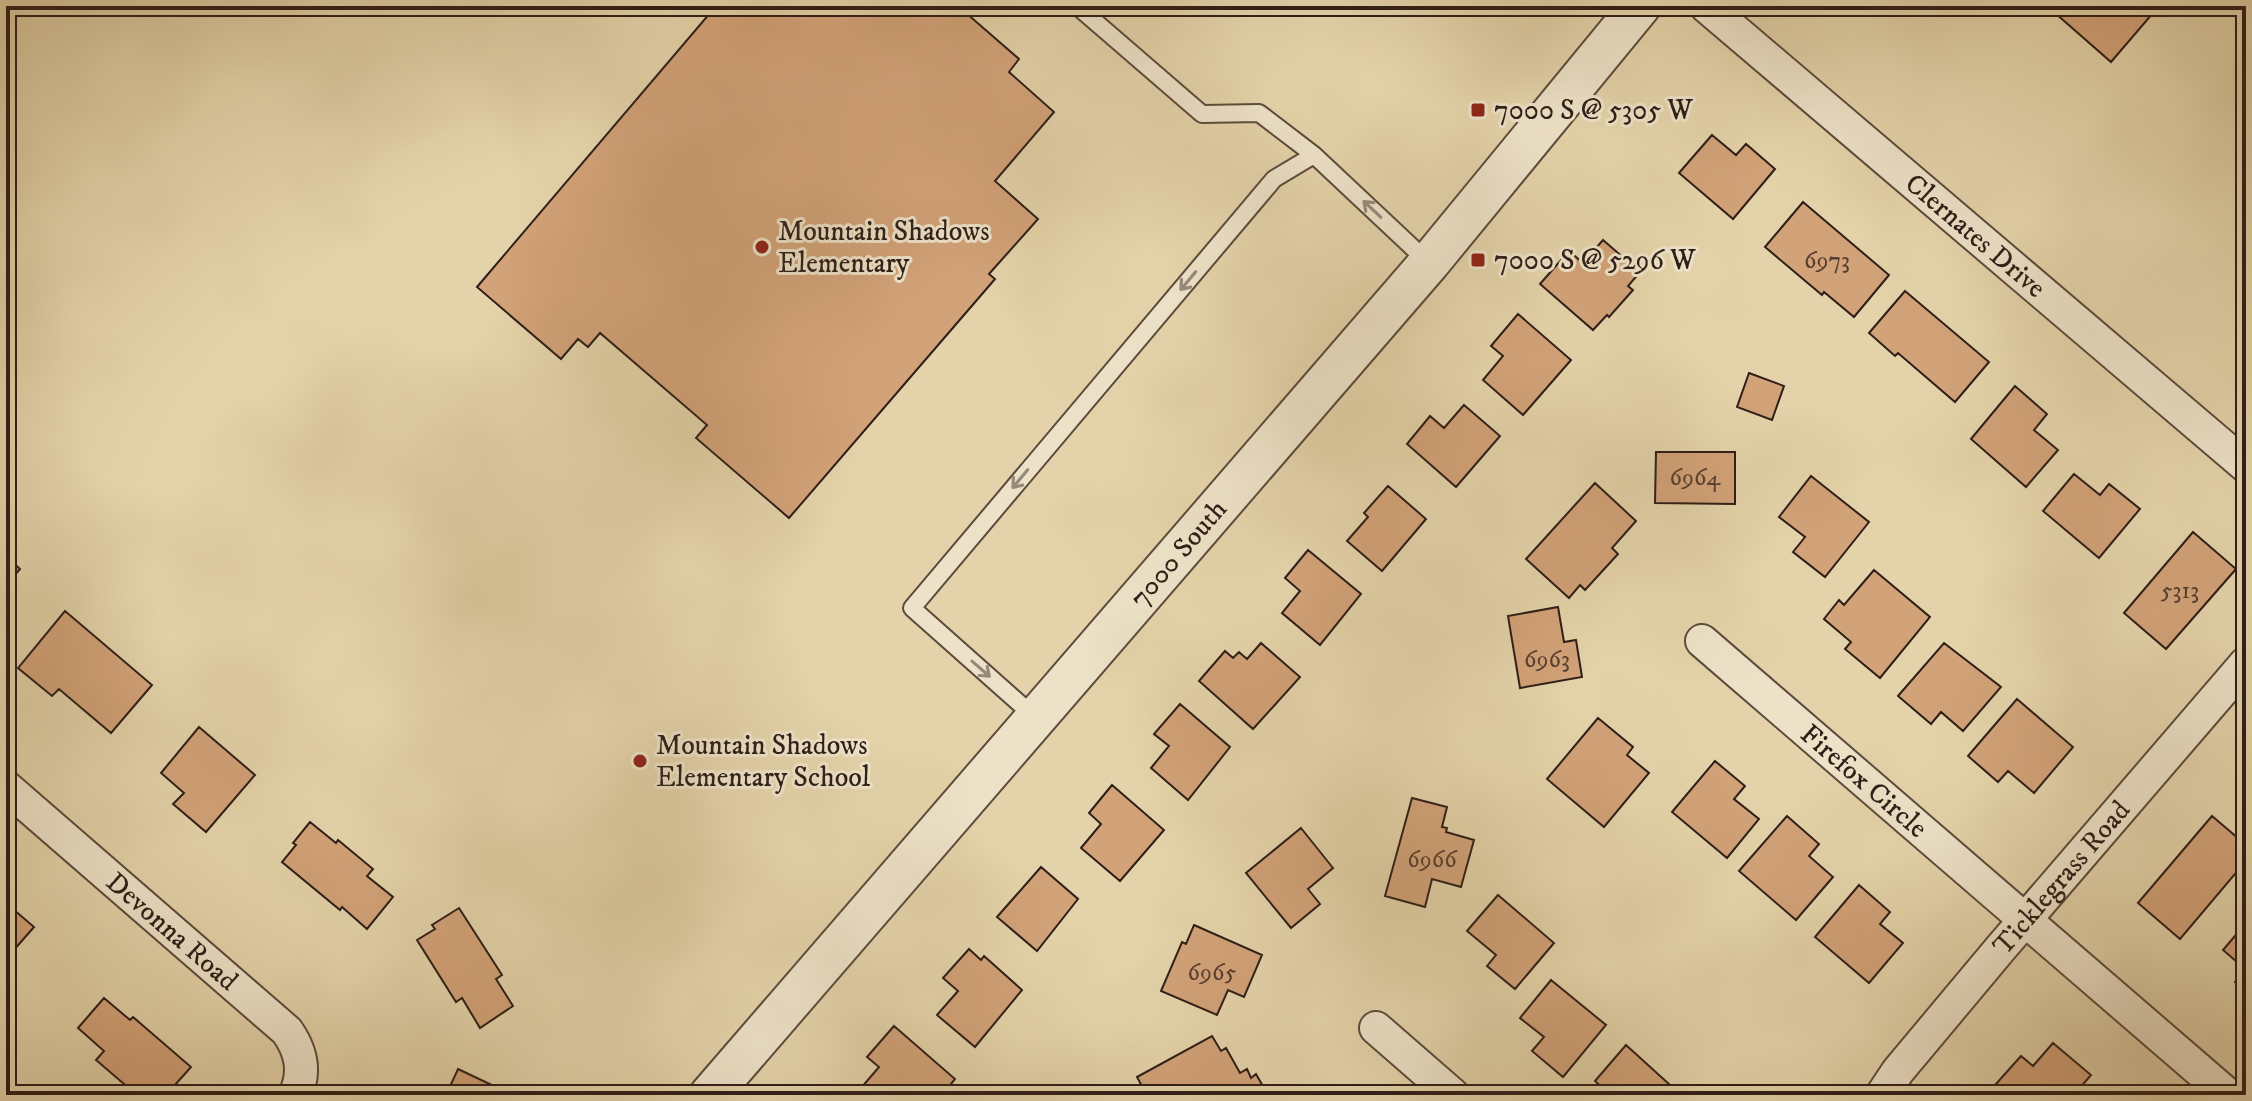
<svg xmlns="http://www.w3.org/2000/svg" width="2252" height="1101" font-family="'IM FELL DW Pica',serif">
<rect width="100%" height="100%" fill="#e4d3aa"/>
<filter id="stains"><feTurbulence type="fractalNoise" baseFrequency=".0025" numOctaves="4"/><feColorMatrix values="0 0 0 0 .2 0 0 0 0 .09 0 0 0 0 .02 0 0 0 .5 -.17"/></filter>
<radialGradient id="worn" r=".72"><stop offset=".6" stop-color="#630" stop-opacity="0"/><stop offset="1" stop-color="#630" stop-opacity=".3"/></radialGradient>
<path fill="#d2a278" stroke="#2e1e17" stroke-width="2" d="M716,6H958L1019,59L1009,72L1054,112L995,181L1038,219L989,274L995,279L789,518L696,438L707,425L600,333L588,347L578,339L561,359L477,287Z
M2047,6H2159L2111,62Z
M1712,135L1736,155L1746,144L1775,169L1733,219L1679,173Z
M1803,202L1889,275L1854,317L1824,292L1822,295L1765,247Z
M1603,240L1640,272L1628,286L1633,290L1609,317L1607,315L1593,330L1540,284L1569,251L1583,263Z
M1905,291L1989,362L1955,402L1898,353L1895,356L1869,333Z
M1518,314L1571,360L1523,415L1483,380L1503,356L1491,346Z
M1749,373L1784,386L1772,420L1737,407Z
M2015,386L2047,414L2034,430L2058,450L2026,487L1971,439Z
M1464,405L1500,436L1456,487L1407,444L1430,416L1444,428Z
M1656,452H1735V504L1655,503Z
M2074,474L2100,495L2109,484L2140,509L2099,558L2043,511Z
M1811,476L1869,522L1825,577L1793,552L1805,537L1779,517Z
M1595,483L1636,521L1612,548L1618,554L1585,590L1580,585L1569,598L1526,559Z
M1388,486L1426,519L1382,571L1347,541L1368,517L1364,513Z
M2193,532L2236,569L2166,649L2124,613Z
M1308,550L1361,594L1320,645L1282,613L1300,591L1285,578Z
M6,556L20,569L6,585Z
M1874,570L1930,617L1880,678L1845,649L1851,642L1824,619L1839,600L1844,605Z
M1558,607L1564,642L1576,640L1582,677L1520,688L1508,616Z
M65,611L152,685L111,733L59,689L52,696L18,668Z
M1261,643L1300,677L1253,729L1199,681L1225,651L1233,658L1239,652L1247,659Z
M1944,643L2001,687L1963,731L1941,712L1931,724L1898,696Z
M2017,699L2073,747L2034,793L2008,771L1998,782L1968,756Z
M1180,704L1230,747L1188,800L1151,768L1169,746L1154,734Z
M1598,718L1633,747L1627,755L1649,773L1604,827L1547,779Z
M199,727L255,775L206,832L173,804L184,793L161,773Z
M1715,761L1745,786L1734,799L1759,819L1727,858L1672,812Z
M1112,785L1164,830L1120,881L1081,848L1101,824L1089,813Z
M1412,798L1447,807L1442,827L1447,828L1446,832L1474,840L1461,887L1432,879L1425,907L1385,896Z
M1787,816L1819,844L1809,856L1833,877L1796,920L1739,871Z
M2212,816L2246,845V861L2180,939L2138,903Z
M310,822L336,843L338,840L373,869L367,876L393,897L367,929L342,907L340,910L282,862L296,845L293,843Z
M1301,828L1333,868L1308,889L1320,904L1291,928L1246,873Z
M1041,867L1078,899L1037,951L997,917Z
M1859,885L1890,912L1880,924L1903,943L1869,983L1815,937Z
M1498,895L1554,943L1515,989L1487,966L1496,955L1467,931Z
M6,903L34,927L6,959Z
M459,908L502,975L496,979L513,1006L480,1028L462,998L456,1002L417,940L435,929L432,925Z
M2246,923V991L2235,982L2245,969L2223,950Z
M1194,925L1262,955L1244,997L1228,990L1217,1015L1161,991L1182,942L1186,944Z
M969,949L981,960L984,956L1022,990L975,1047L937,1015L958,991L943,978Z
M1551,980L1606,1025L1563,1077L1532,1051L1544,1037L1520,1018Z
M104,998L130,1020L133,1017L191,1067L166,1095H142L133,1087L131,1090L96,1060L104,1051L78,1028Z
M894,1026L955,1079L942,1095H855L879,1067L867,1057Z
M1212,1036L1221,1051L1226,1048L1240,1073L1247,1069L1251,1078L1256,1074L1268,1095H1139L1145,1092L1137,1077Z
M2053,1043L2091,1075L2074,1095H2009L1996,1084L2021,1056L2033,1066Z
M1626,1045L1681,1095H1610L1595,1081Z
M458,1069L513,1095H446Z"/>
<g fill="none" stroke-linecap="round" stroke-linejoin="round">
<defs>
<path id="service" d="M1077,6L1202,114L1259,113L1314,155
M1037,719L912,608L1274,179L1314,155L1429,263"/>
<g id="minor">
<path id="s1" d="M1706,6L2246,466"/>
<path id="s2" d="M1702,641L2228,1095"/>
<path id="s3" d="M6,787L287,1031C301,1051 306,1072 295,1095"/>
<path d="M1376,1028L1453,1095"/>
<path id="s4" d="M1882,1095L1898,1071L2000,949L2246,663"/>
</g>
<g id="tertiary">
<path id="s5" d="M710,1095L1429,263L1640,6"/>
</g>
</defs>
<use href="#service" stroke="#5c4b3c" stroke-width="20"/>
<use href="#minor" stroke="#5c4b3c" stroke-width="36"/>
<use href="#tertiary" stroke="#5c4b3c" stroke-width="44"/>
<use href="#service" stroke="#ede2c8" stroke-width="16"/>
<use href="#minor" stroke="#ede2c8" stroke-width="32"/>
<use href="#tertiary" stroke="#ede2c8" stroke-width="40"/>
</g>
<defs><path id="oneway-shaft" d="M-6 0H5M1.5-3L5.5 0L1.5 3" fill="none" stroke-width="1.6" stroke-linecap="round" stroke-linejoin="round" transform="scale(2)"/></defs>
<g stroke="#978a78">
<use href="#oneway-shaft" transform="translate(1372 209) rotate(-137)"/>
<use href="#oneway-shaft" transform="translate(1188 281) rotate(130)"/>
<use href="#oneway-shaft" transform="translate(1020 479) rotate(130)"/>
<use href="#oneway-shaft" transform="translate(981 669) rotate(41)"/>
</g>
<g fill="#8f2418" stroke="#ede2c8" stroke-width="3">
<rect x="1470" y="102" width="16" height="16" rx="4"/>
<circle cx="762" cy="247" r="8"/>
<rect x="1470" y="252" width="16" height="16" rx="4"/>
<circle cx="640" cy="761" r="8"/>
</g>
<g text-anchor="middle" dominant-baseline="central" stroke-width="6" stroke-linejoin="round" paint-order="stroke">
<g font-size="24" fill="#573f2f">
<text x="1827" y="261">6973</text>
<text x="1695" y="478">6964</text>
<text x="2180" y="591">5313</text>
<text x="1547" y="660">6963</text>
<text x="1432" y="860">6966</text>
<text x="1212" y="973">6965</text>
</g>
<g font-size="28" fill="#2e1e17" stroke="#ede2c8" text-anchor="start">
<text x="1494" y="110">7000 S @ 5305 W</text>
<text x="778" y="231">Mountain Shadows<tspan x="778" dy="32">Elementary</tspan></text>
<text x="1494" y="260">7000 S @ 5296 W</text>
<text x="656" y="745">Mountain Shadows<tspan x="656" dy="32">Elementary School</tspan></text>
</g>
<g font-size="28" fill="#2e1e17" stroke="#ede2c8">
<text stroke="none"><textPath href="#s1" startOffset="354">Clernates Drive</textPath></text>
<text stroke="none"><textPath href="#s5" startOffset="716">7000 South</textPath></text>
<text stroke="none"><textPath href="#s2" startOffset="214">Firefox Circle</textPath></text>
<text stroke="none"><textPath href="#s4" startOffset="282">Ticklegrass Road</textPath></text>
<text stroke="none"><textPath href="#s3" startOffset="220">Devonna Road</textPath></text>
</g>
</g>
<rect width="2252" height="1101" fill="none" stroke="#e4d3aa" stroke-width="32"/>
<rect x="8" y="8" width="2236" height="1085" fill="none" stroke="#2e1e17" stroke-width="4"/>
<rect x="16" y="16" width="2220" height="1069" fill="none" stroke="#2e1e17" stroke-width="2"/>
<rect width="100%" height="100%" filter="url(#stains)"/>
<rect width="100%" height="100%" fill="url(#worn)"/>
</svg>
